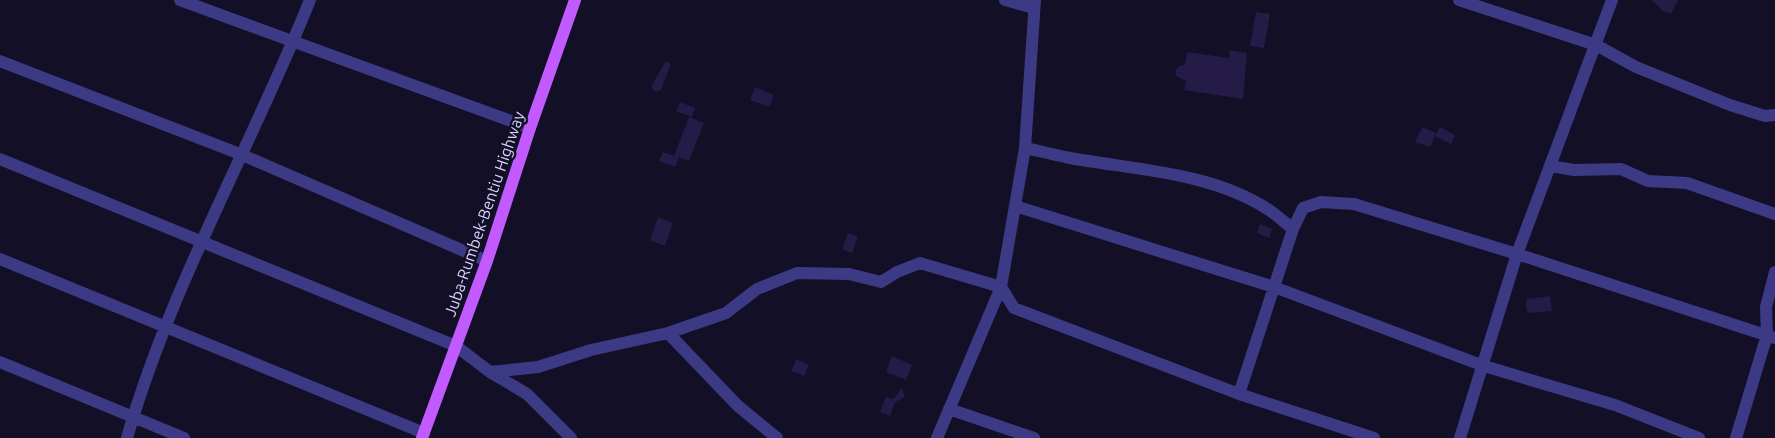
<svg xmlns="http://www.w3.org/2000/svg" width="1775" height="438" font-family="Ubuntu,sans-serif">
<rect width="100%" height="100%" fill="#130f26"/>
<path fill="#241b47" d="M1651,0H1678L1671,14L1662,10Z
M1256,12L1270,14L1264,48L1250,46Z
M1230,50L1247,53L1243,99L1184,90L1186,81L1176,76L1175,71L1179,66L1185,65L1187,52L1229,58Z
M666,61L671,64L661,90L655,92L651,86Z
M755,87L774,95L769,107L750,100Z
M680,102L695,108L692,117L676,111Z
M689,117L704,123L689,161L674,156Z
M1422,127L1436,133L1430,147L1415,142Z
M1440,127L1455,135L1451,144L1435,136Z
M663,152L679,158L675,167L659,161Z
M658,217L673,223L665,246L650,240Z
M1260,224L1272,229L1269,238L1257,233Z
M848,233L858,237L852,253L842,249Z
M1550,296L1552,311L1528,313L1526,307L1527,299Z
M892,356L912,365L906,380L886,372Z
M796,359L809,365L804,376L791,371Z
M902,388L905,397L895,402L890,416L880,412L886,397L893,399Z"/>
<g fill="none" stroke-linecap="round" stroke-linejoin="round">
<path stroke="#3d3a85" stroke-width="12" d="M180,0L530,128
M1005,0L1034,8
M1459,0L1596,45L1636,67L1730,105L1765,116L1775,115
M0,61L240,154L487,261
M1025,148C1040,151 1055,155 1070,158C1136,170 1211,172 1269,210C1277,215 1285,223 1293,229
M0,159L456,346L490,372L538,367L591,350L668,333L726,313L757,289L797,273L849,274L881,282L897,272L920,263L1001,287L1014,308L1239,394L1293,229L1303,208L1321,202L1354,204L1517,254L1775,338
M1550,166L1574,170L1621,169L1648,181L1687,183L1775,214
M1015,206L1274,287L1484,366L1615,405L1699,438
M0,259L424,433
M668,333L738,406L777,438
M0,362L184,438
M490,372L527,394L571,438
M1239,394L1374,438
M949,409L1034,438
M127,438C170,287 252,145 310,0
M937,438L1001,287L1025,148L1035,0
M1460,438L1517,254L1612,0
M1736,438L1767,335L1766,307L1775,272"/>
<path stroke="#c25bff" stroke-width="12" d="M422,438L487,261L530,128L575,0"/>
</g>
<g text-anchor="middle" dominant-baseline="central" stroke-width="5" stroke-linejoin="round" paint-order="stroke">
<g font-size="16" fill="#d9d4ff" stroke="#130f26">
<text transform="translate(484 214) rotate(-71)">Juba-Rumbek-Bentiu Highway</text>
</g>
</g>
</svg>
